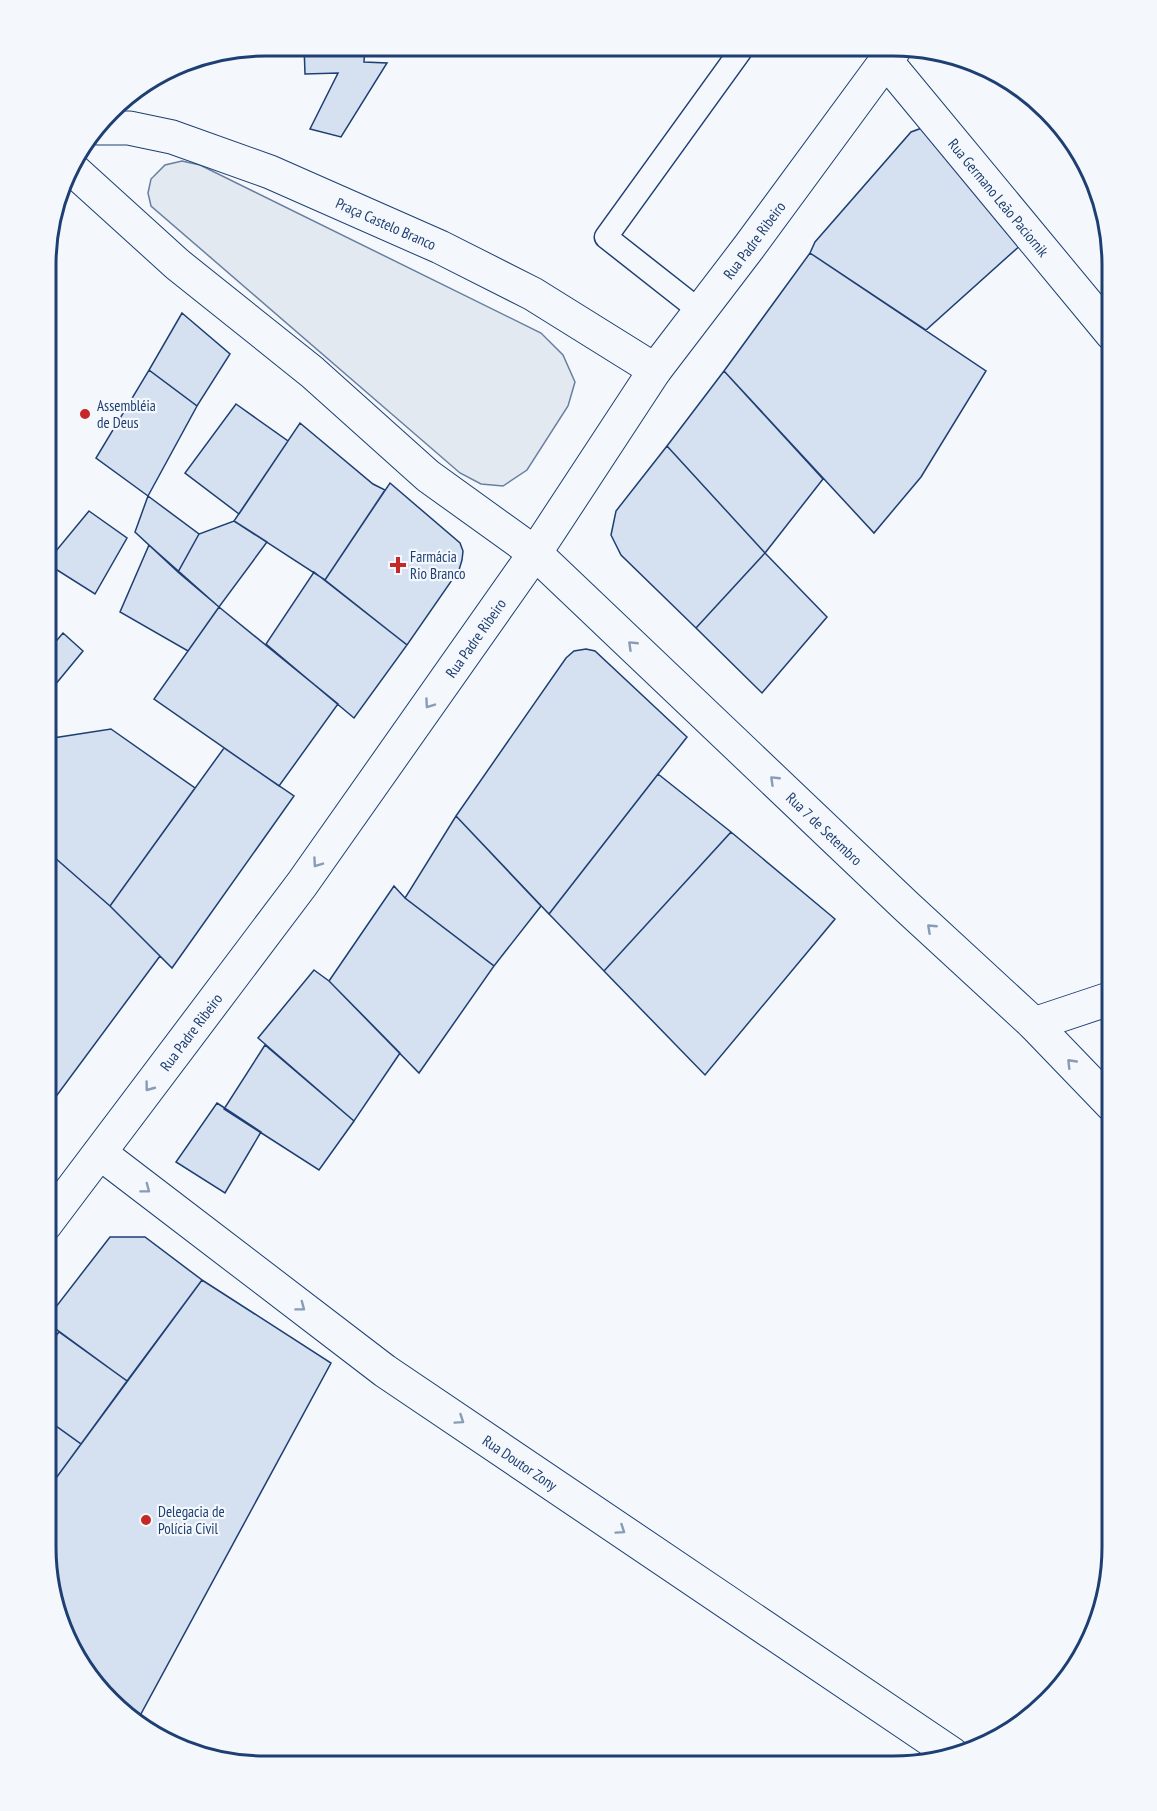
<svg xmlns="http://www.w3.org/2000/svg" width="1157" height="1811" font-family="'PT Sans Narrow',sans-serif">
<rect width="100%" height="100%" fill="#f4f7fb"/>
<path fill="#e3e9f0" stroke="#687fa3" stroke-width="1.5" d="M182,161L200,165L541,333L563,355L575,382L568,406L527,470L503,486L481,484L460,473L151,206L148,193L151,179L165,165Z"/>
<path fill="#d5e0f0" stroke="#1d3f73" stroke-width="1.5" d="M304,45H365L364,62L387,63L341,137L310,129L338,73L305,74Z
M922,128L1024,242L926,330L810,253L815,242L911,132Z
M810,253L986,371L921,477L874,533L724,371Z
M182,313L230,354L197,406L149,370Z
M149,370L197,406L148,496L96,458Z
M724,371L823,479L765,553L667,446Z
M236,404L288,441L239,514L185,473Z
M300,423L373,484L385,490L325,580L234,521Z
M667,446L765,553L696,628L621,555L611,535L616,511Z
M390,483L460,543L463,551L462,560L459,570L407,645L325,580Z
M148,496L199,534L178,572L135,532Z
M89,511L127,538L95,594L46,563Z
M234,521L267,542L219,607L178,572L199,534Z
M149,545L219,607L188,651L120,612Z
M765,553L827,617L762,693L696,628Z
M314,572L407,645L354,718L266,644Z
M219,607L338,704L279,786L154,699Z
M63,633L83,651L50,691L46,688V653Z
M586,649L595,651L687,737L549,914L456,816L566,658L574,651Z
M111,729L195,788L110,906L46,850V747L53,738Z
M224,748L294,796L172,968L110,906Z
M658,774L731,832L604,971L549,914Z
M456,816L541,906L494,966L405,898Z
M731,832L835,919L705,1075L604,971Z
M46,850L110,906L160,956L46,1110Z
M394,886L405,898L494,966L419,1073L329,981Z
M314,970L329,981L400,1053L354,1121L258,1038Z
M265,1045L354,1121L319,1170L224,1109Z
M217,1103L261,1132L225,1193L176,1162Z
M110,1237H145L202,1280L127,1381L45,1321Z
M202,1280L331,1363L136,1723L131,1721L62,1631L45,1546V1493Z
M59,1332L127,1381L81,1444L45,1418V1349Z
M45,1418L81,1444L51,1485L45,1481Z"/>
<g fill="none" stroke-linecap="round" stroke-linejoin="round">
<defs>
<path id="lane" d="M700,311L606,237L744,46"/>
<g id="street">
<path id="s1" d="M886,61L1112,334"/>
<path d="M1034,1024L1112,998"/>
<path id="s2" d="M100,1153L385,1371L952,1754"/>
</g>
<g id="secondary">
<path id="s3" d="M98,128H129L172,137L270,172L440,247L533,294L655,370"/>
<path id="s4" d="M69,166L177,264L312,372L428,476L535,553L906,906L1034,1024L1112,1105"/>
<path id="s5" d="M45,1225L302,884L535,553L655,370L749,247L896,47"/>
</g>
</defs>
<use href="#lane" stroke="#1d3f73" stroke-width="25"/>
<use href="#street" stroke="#1d3f73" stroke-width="35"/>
<use href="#secondary" stroke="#1d3f73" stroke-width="35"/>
<use href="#lane" stroke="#f4f7fb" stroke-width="22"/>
<use href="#street" stroke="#f4f7fb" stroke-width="33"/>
<use href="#secondary" stroke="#f4f7fb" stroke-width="33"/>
</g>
<defs><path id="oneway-chevron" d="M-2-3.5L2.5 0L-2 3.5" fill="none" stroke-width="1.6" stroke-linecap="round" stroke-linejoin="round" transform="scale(1.5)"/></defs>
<g stroke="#889bb7">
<use href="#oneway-chevron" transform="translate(632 645) rotate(-136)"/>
<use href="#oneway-chevron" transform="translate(429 704) rotate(125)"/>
<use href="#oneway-chevron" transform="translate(774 780) rotate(-136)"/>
<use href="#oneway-chevron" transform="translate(317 863) rotate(125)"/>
<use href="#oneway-chevron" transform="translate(931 928) rotate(-137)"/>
<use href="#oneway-chevron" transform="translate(1071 1063) rotate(-134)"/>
<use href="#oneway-chevron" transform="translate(149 1087) rotate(127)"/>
<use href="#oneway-chevron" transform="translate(146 1189) rotate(37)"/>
<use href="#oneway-chevron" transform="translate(301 1307) rotate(37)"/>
<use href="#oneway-chevron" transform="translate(460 1420) rotate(34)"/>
<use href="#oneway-chevron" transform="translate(621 1530) rotate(34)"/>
</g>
<g fill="#c62828" stroke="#f4f7fb" stroke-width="2">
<circle cx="85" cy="414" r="6"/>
<path d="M395 556h6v6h6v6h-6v6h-6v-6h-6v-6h6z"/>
<circle cx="146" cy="1520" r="6"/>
</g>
<g text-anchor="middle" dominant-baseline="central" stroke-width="4.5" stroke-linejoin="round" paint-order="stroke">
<g font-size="15" fill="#1d3f73" stroke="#f4f7fb">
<text stroke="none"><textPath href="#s1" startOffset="177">Rua Germano Leão Paciornik</textPath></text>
<text stroke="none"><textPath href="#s3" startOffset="306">Praça Castelo Branco</textPath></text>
<text stroke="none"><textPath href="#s5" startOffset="1214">Rua Padre Ribeiro</textPath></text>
<text stroke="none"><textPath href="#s5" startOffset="728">Rua Padre Ribeiro</textPath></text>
<text stroke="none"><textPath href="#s4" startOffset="1006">Rua 7 de Setembro</textPath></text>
<text stroke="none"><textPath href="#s5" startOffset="242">Rua Padre Ribeiro</textPath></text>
<text stroke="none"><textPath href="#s2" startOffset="522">Rua Doutor Zony</textPath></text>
</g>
<g font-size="15" fill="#1d3f73" stroke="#f4f7fb" text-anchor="start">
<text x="97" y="405">Assembléia<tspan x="97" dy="17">de Deus</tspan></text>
<text x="410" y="556">Farmácia<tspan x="410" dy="17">Rio Branco</tspan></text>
<text x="158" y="1511">Delegacia de<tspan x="158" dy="17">Polícia Civil</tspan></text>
</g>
</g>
<path d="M0 0H1157V1811H0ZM265 56H893A209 209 0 0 1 1102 265V1547A209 209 0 0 1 893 1756H265A209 209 0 0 1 56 1547V265A209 209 0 0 1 265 56Z" fill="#f4f7fb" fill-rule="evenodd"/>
<path fill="none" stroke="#1d3f73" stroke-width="3" d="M265 56H893A209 209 0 0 1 1102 265V1547A209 209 0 0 1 893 1756H265A209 209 0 0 1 56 1547V265A209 209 0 0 1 265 56Z"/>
</svg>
